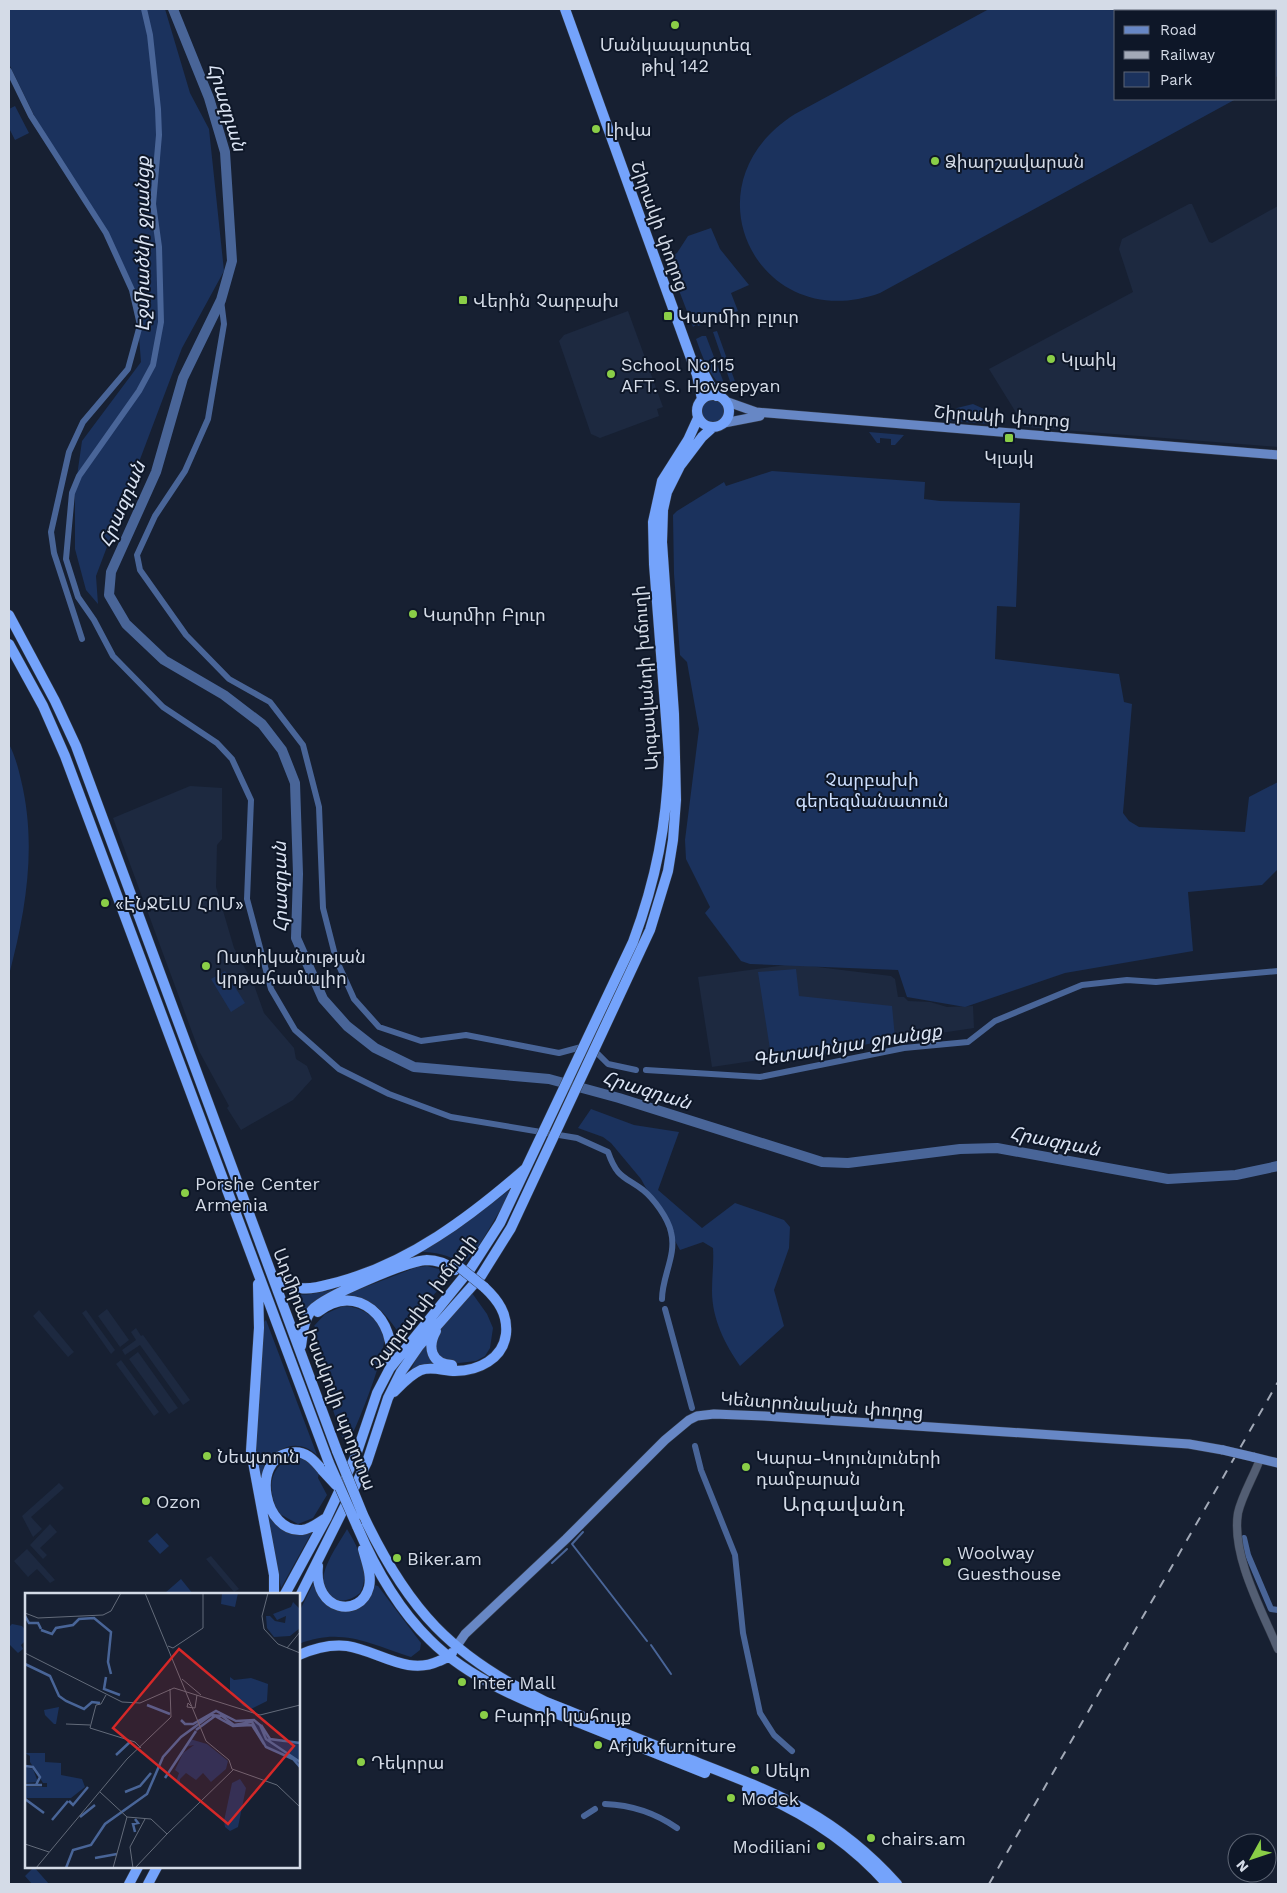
<svg xmlns="http://www.w3.org/2000/svg" width="1287" height="1893" font-family="'Work Sans','Noto Sans Armenian',sans-serif">
<rect width="100%" height="100%" fill="#172032"/>
<path fill="#1d2940" d="M1189,204H1192L1209,242L1212,243L1278,206V447L1025,427L989,369L1133,292L1119,249L1122,239Z
M628,311L663,407L657,409L659,416L600,438L591,434L559,341L564,335Z
M190,786L222,788V839L217,845L216,887L234,948L254,985L264,1013L294,1048L296,1059L307,1066L312,1079L293,1100L241,1130L227,1108L229,1106L199,1051L113,818Z
M793,964L891,976L895,979L898,997H904L908,1001L930,1002L947,1007L973,1006L974,1028L712,1067L698,977Z
M107,1309L129,1340L120,1347L98,1316Z
M39,1310L74,1352L68,1357L33,1316Z
M86,1310L115,1350L111,1354L82,1313Z
M136,1328L141,1336L143,1335L190,1400L183,1405L140,1345L125,1355L122,1350L136,1340L131,1332Z
M138,1352L178,1408L169,1414L129,1359Z
M121,1360L159,1412L154,1416L116,1364Z
M59,1483L64,1488L31,1517L42,1529L33,1537L22,1516Z
M50,1524L57,1532L40,1548L47,1555L43,1559L30,1545Z
M27,1549L55,1580L50,1583L37,1569L28,1577L14,1561Z
M211,1556L239,1589L234,1592L206,1559Z"/>
<path fill="#1b325d" d="M9,9H165L190,93L209,129L224,271L182,348L96,576L98,604L86,590L75,549V490L82,441L141,362L137,311L118,258L35,117L9,64Z
M989,9H1278V76L1276,77V11H1116V99H1236L880,293C759,337 682,185 795,114Z
M15,106L29,133L15,140L9,128V109Z
M711,228L720,249L749,285L731,293L738,311L698,326L697,324L693,327L667,259L677,253L688,236Z
M717,331L737,387L741,389L732,387L713,332Z
M702,336H706L727,391C709,376 704,361 696,339Z
M700 411a12 12 0 1 1 24 0a12 12 0 1 1-24 0Z
M973,404L984,409L991,424L950,421L957,408Z
M869,432L904,435L895,445H891V439L880,438V443H877Z
M772,471L925,482L924,499L940,501L1020,503L1016,607L997,606L995,659L1119,674L1124,702L1132,704L1123,813L1129,821L1139,827L1245,832L1249,797L1278,782V869L1262,885L1188,892L1193,951L1065,973L965,1007L907,997L898,970L750,964L741,961L705,913L710,907L686,859L685,840L699,729L687,662L680,655L674,574L673,515L677,511L724,482L726,486Z
M9,744C15,756 18,767 21,780C37,845 26,911 9,975Z
M796,969L799,996L892,1006L895,1038L801,1059L772,1062L758,972Z
M225,971L245,1003L231,1012L211,979Z
M591,1109L634,1125L679,1132L658,1190L702,1228L735,1203L784,1220L790,1227L789,1248L774,1290L784,1326L740,1366C725,1344 712,1319 712,1291C712,1276 714,1262 713,1248L703,1242L680,1250L641,1179L611,1143L603,1137L578,1128Z
M514,1187L477,1249L462,1265C449,1254 435,1252 419,1252Z
M427,1266L439,1269L450,1277L399,1333C381,1308 374,1299 342,1296L417,1267Z
M335,1289C319,1298 309,1306 300,1321L289,1292C303,1298 320,1292 335,1289Z
M472,1293L487,1314L493,1328L490,1348L485,1356L476,1361L450,1364L436,1356L434,1339L439,1327Z
M343,1306C360,1306 379,1317 384,1335C388,1349 356,1431 347,1445L342,1437L314,1353L313,1340L317,1328L314,1326L325,1314Z
M266,1320L317,1455C299,1438 278,1446 264,1464L263,1484C248,1458 262,1357 264,1322Z
M433,1334L440,1364L408,1376L419,1353Z
M296,1455L310,1463L319,1473L318,1478L327,1495L313,1518L298,1524L278,1513C267,1487 268,1467 296,1455Z
M270,1517C282,1532 293,1535 312,1532L281,1588L268,1518Z
M347,1529C358,1547 371,1573 360,1593C353,1599 342,1603 334,1599C307,1584 338,1546 347,1529Z
M157,1533L169,1546L160,1554L148,1541Z
M181,1579L193,1594H166L165,1593Z
M313,1584L319,1597L325,1603L348,1608L374,1585L378,1586L421,1643L420,1650L411,1657C370,1644 341,1627 299,1644V1612Z
M12,1624L22,1626L26,1631V1640L21,1645L23,1649L18,1653L9,1644V1627Z
M34,1867L49,1884H32L25,1876Z"/>
<g fill="none" stroke-linecap="round" stroke-linejoin="round">
<path stroke="#496598" stroke-width="2" d="M583,1532L572,1544L647,1641
M552,1563L567,1549
M651,1645L671,1674"/>
<path stroke="#496598" stroke-width="6" d="M144,9L150,35L158,109L159,135L153,204L159,247L161,322L153,365L139,391L79,476L72,493L66,559L78,597L94,620L113,656L163,707L217,743L232,759L251,800L247,899L271,989L295,1030L339,1069L389,1094L451,1117L577,1138L608,1152C617,1178 624,1176 643,1190C654,1199 668,1218 671,1232C677,1255 662,1276 662,1299
M9,71L31,116L106,233L132,290L140,325L128,369L83,422L69,452L51,532L54,553L82,639
M221,300L224,324L208,419L185,471L155,516L137,555L140,570L186,635L229,679L270,702L303,745L319,807L323,908L336,959L354,999L379,1027L421,1041L466,1035L559,1053L585,1046L595,1051L608,1064L636,1070
M646,1070L760,1077L904,1048L968,1042L995,1021L1082,985L1127,980L1156,982L1278,971
M665,1309L692,1408
M695,1446L701,1470L735,1555L743,1633L760,1713L774,1735L792,1751
M1244,1538L1248,1555L1271,1609L1278,1610
M605,1804C632,1805 654,1812 677,1828
M584,1816L595,1809"/>
<path stroke="#496598" stroke-width="10" d="M173,9L209,98L225,152L232,261L221,300L183,378L156,472L111,572L109,595L126,624L164,660L224,695L262,724L282,750L295,783L298,874L296,938L323,999L347,1026L375,1048L414,1067L549,1079L619,1098L822,1162L848,1163L960,1149L997,1148L1168,1179L1236,1175L1278,1166"/>
<defs>
<path id="minor" d="M1260,1459C1254,1476 1242,1495 1238,1513C1231,1555 1262,1611 1278,1649"/>
<path id="major" d="M725,401L756,412L1278,455
M724,423L760,416
M1253,1457L1278,1463
M456,1647L465,1634L566,1539L665,1440L689,1420L697,1416L714,1414L764,1416L1189,1444L1223,1450"/>
<path id="highway" d="M565,9L697,375L702,399
M699,364L716,396
M697 411a16 16 0 1 1 32 0a16 16 0 1 1-32 0Z
M9,615L55,701L76,746L337,1451
M9,644L43,706L65,756L329,1463
M273,1276C281,1280 291,1287 300,1288C313,1290 326,1285 338,1282C409,1263 470,1217 525,1169
M258,1284L259,1328L251,1451L274,1575V1594
M318,1312C357,1280 398,1320 390,1364
M436,1331C427,1347 431,1364 452,1365
M301,1346C303,1335 303,1320 312,1310C325,1296 407,1261 427,1260C438,1260 447,1264 455,1270
M394,1392C402,1384 410,1375 421,1370C432,1366 444,1371 455,1371C478,1371 503,1359 506,1334C508,1314 498,1300 484,1287
M323,1471C314,1460 305,1449 289,1453C250,1460 264,1533 302,1530C311,1529 319,1522 326,1518
M363,1515C408,1610 451,1656 546,1702C594,1721 643,1740 691,1760C776,1793 834,1814 897,1884
M357,1526C374,1566 399,1610 430,1640C471,1681 532,1704 585,1725C625,1741 665,1757 705,1773
M318,1566C313,1612 361,1619 369,1587C372,1575 366,1561 363,1549
M285,1594L327,1517L356,1455L377,1393L390,1368L471,1268L500,1223L633,942C656,880 667,824 669,757L654,564L653,522L662,481L688,440L698,418
M299,1598L367,1462L388,1398L401,1372L419,1346L481,1276L511,1228L650,930L668,871L673,840L676,800L674,714L662,542L663,510L667,492L680,466L702,437L713,427
M299,1655C315,1648 330,1644 347,1646C379,1651 407,1676 439,1661C444,1659 448,1658 452,1653
M747,1789C800,1810 849,1841 887,1884
M129,1884L138,1867
M148,1884L157,1867"/>
</defs>
<use href="#minor" stroke="#353c4a" stroke-width="9"/>
<use href="#major" stroke="#353c4a" stroke-width="10"/>
<use href="#highway" stroke="#353c4a" stroke-width="11"/>
<use href="#minor" stroke="#535e73" stroke-width="8"/>
<use href="#major" stroke="#6787c5" stroke-width="9"/>
<use href="#highway" stroke="#74a3fb" stroke-width="10"/>
<path stroke="#a2a9b7" stroke-width="2" stroke-dasharray="9 9" stroke-linecap="butt" d="M989,1884L1278,1382"/>
<defs>
<path id="major-bridge" d="M1223,1450L1253,1457"/>
<path id="highway-bridge" d="M458,1266L484,1287
M337,1451L363,1515
M329,1463L357,1526
M323,1471L336,1485"/>
</defs>
<use href="#major-bridge" stroke="#353c4a" stroke-width="10" stroke-linecap="butt"/>
<use href="#highway-bridge" stroke="#353c4a" stroke-width="11" stroke-linecap="butt"/>
<use href="#major-bridge" stroke="#6787c5" stroke-width="9"/>
<use href="#highway-bridge" stroke="#74a3fb" stroke-width="10"/>
</g>
<g fill="#8ace47" stroke="#0e1728" stroke-width="2">
<circle cx="675" cy="25" r="5"/>
<circle cx="596" cy="129" r="5"/>
<circle cx="935" cy="161" r="5"/>
<rect x="458" y="295" width="10" height="10" rx="2.5"/>
<rect x="663" y="311" width="10" height="10" rx="2.5"/>
<circle cx="1051" cy="359" r="5"/>
<circle cx="611" cy="374" r="5"/>
<rect x="1004" y="433" width="10" height="10" rx="2.5"/>
<circle cx="413" cy="614" r="5"/>
<circle cx="105" cy="903" r="5"/>
<circle cx="206" cy="966" r="5"/>
<circle cx="185" cy="1193" r="5"/>
<circle cx="207" cy="1456" r="5"/>
<circle cx="746" cy="1467" r="5"/>
<circle cx="146" cy="1501" r="5"/>
<circle cx="397" cy="1558" r="5"/>
<circle cx="947" cy="1562" r="5"/>
<circle cx="462" cy="1682" r="5"/>
<circle cx="484" cy="1715" r="5"/>
<circle cx="598" cy="1745" r="5"/>
<circle cx="361" cy="1762" r="5"/>
<circle cx="755" cy="1770" r="5"/>
<circle cx="731" cy="1798" r="5"/>
<circle cx="871" cy="1838" r="5"/>
<circle cx="821" cy="1846" r="5"/>
</g>
<g text-anchor="middle" dominant-baseline="central" stroke-width="4" stroke-linejoin="round" paint-order="stroke">
<g font-size="18" fill="#d4dbe7" stroke="#0e1728" text-anchor="start">
<text x="675" y="44" text-anchor="middle">Մանկապարտեզ<tspan x="675" dy="21">թիվ 142</tspan></text>
<text x="606" y="129">Լիվա</text>
<text x="945" y="161">Ձիարշավարան</text>
<text x="473" y="300">Վերին Չարբախ</text>
<text x="678" y="316">Կարմիր բլուր</text>
<text x="1061" y="359">Կլաիկ</text>
<text x="621" y="364">School No115<tspan x="621" dy="21">AFT. S. Hovsepyan</tspan></text>
<text x="1009" y="457" text-anchor="middle">Կլայկ</text>
<text x="423" y="614">Կարմիր Բլուր</text>
<text x="115" y="903">«ԷՆՋԵԼՍ ՀՈՄ»</text>
<text x="216" y="956">Ոստիկանության<tspan x="216" dy="21">կրթահամալիր</tspan></text>
<text x="195" y="1183">Porshe Center<tspan x="195" dy="21">Armenia</tspan></text>
<text x="217" y="1456">Նեպտուն</text>
<text x="756" y="1457">Կարա-Կոյունլուների<tspan x="756" dy="21">դամբարան</tspan></text>
<text x="156" y="1501">Ozon</text>
<text x="957" y="1552">Woolway<tspan x="957" dy="21">Guesthouse</tspan></text>
<text x="407" y="1558">Biker.am</text>
<text x="472" y="1682">Inter Mall</text>
<text x="494" y="1715">Բարդի կահույք</text>
<text x="608" y="1745">Arjuk furniture</text>
<text x="371" y="1762">Դեկորա</text>
<text x="765" y="1770">Սեկո</text>
<text x="741" y="1798">Modek</text>
<text x="881" y="1838">chairs.am</text>
<text x="811" y="1846" text-anchor="end">Modiliani</text>
</g>
<g font-size="18" fill="#d4dbe7" stroke="#0e1728">
<text transform="translate(660 226) rotate(70)">Շիրակի փողոց</text>
<text transform="translate(1002 416) rotate(4)">Շիրակի փողոց</text>
<text transform="translate(645 678) rotate(-94)">Արգավանդի խճուղի</text>
<text transform="translate(423 1302) rotate(-53)">Չարբախի խճուղի</text>
<text transform="translate(325 1369) rotate(69)">Ադմիրալ Իսակովի պողոտա</text>
<text transform="translate(822 1405) rotate(4)">Կենտրոնական փողոց</text>
</g>
<g font-size="18" fill="#cddffe" stroke="#0e1728">
<text x="872" y="779">Չարբախի<tspan x="872" dy="21">գերեզմանատուն</tspan></text>
</g>
<g font-size="19" font-style="italic" fill="#dce5f5" stroke="#0e1728">
<text transform="translate(227 107) rotate(73)">Հրազդան</text>
<text transform="translate(142 244) rotate(-90)">Էջմիածնի ջրանցք</text>
<text transform="translate(122 504) rotate(-67)">Հրազդան</text>
<text transform="translate(280 887) rotate(-91)">Հրազդան</text>
<text transform="translate(847 1045) rotate(-9)">Գետափնյա ջրանցք</text>
<text transform="translate(647 1090) rotate(17)">Հրազդան</text>
<text transform="translate(1055 1141) rotate(11)">Հրազդան</text>
</g>
<g font-size="20" letter-spacing="1" fill="#d4dbe7" stroke="#0e1728">
<text x="844" y="1504">Արգավանդ</text>
</g>
</g>
<g transform="translate(25 1593)">
<rect width="275" height="275" fill="#172032"/>
<path d="M197,0H213L210,14L196,11ZM268,9L275,16V35L265,43L249,44L242,35L241,23H245L250,28L260,30L261,23L252,27L248,21L266,14ZM205,84L209,87L226,85L243,91L242,108L226,116L218,113L205,97ZM34,114L31,131H29L20,122L19,117ZM227,128L235,132L243,145L267,151L275,148V173L267,165L241,153ZM165,146L182,151L203,168L201,176L186,189L178,180L171,187L161,180L155,186V193L151,189L154,180L150,177L158,160L169,152L160,154ZM0,160H20V169L36,170V182L57,186L60,194L46,205H0V194H22V190H18L5,169V163ZM0,174L8,176L13,189L0,190ZM215,186L221,195L213,234L205,238L200,234L199,228L207,190Z" fill="#1b325d"/>
<path fill="none" stroke="#496598" stroke-width="2.5" d="M0,23L4,30H13L16,36M16,37L27,41L31,35L48,32L54,26L69,25L86,39L83,69L86,81M0,71L25,83L34,103L41,108L59,116L67,109L75,110M81,84L79,96L95,102M122,112L145,121M156,127L160,131H168L191,118L211,128L229,127L235,132L241,146L275,169M236,132L245,146L275,150M171,137L190,123L208,133L227,132L239,151M91,162L106,148M0,173L8,174L15,184L11,192M140,185L171,138M0,192H17M100,199L115,193L126,180M0,206L19,220M44,208L48,212L63,194M55,224L70,212M27,227L43,208M110,239L108,231L113,230L110,226M70,265L92,261M41,275L48,257L66,252L80,231L122,201L138,164L156,144L186,122L197,123L209,132L227,129L241,154L268,166L275,174"/>
<path fill="none" stroke="#636b7a" stroke-width="1" d="M120,0L181,148L204,167L207,176L252,192L275,214M243,0L237,23L239,36L253,51L275,60M0,20L13,25L78,22L86,18L96,0M143,53L148,55L178,35V0M262,55L275,39M0,60L97,109L115,110L149,95L235,122L275,112M157,86L176,102M81,102L76,111L71,112L65,135L110,149L116,155M166,113L163,110L162,114L170,115L172,102M41,131L65,132M75,199L102,224M102,224L126,226L142,241M142,241L208,177M0,251L24,259M11,275L102,166L146,124L145,96M88,275L102,224M108,275L105,254L120,226M110,275L142,241"/>
<path fill="#d62828" fill-opacity="0.15" stroke="#d62828" stroke-width="2.5" d="M154,56L269,153L203,231L88,135Z"/>
<rect width="275" height="275" fill="none" stroke="#d4dbe7" stroke-width="2.5"/>
</g>
<rect width="1287" height="1893" fill="none" stroke="#d4dbe7" stroke-width="20"/>
<rect x="1114" y="10" width="162" height="90" fill="#0e1728" stroke="#5d6574"/>
<rect x="1124" y="26" width="25" height="8" fill="#6787c5" stroke="#5d6574"/>
<text x="1160" y="35" font-size="15" fill="#d4dbe7">Road</text>
<rect x="1124" y="51" width="25" height="8" fill="#a2a9b7" stroke="#5d6574"/>
<text x="1160" y="60" font-size="15" fill="#d4dbe7">Railway</text>
<rect x="1124" y="72" width="25" height="15" fill="#1b325d" stroke="#5d6574"/>
<text x="1160" y="85" font-size="15" fill="#d4dbe7">Park</text>
<g transform="translate(1252 1858) rotate(230)"><circle r="24" fill="#0e1728" stroke="#5d6574"/>
<path d="M0-4L9 19L0 12L-9 19Z" fill="#8ace47"/>
<text y="-8" font-size="14" font-weight="bold" text-anchor="middle" fill="#d4dbe7">N</text>
</g>
</svg>
